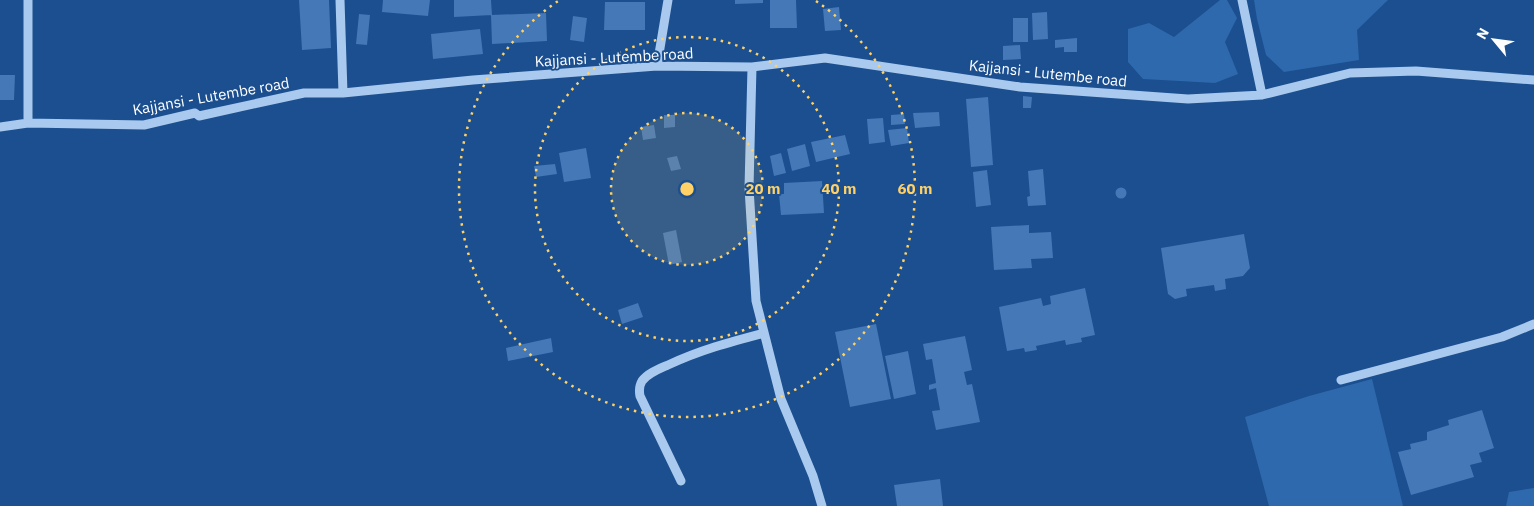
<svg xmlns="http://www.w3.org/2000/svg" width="1534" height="506" font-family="'IBM Plex Sans',sans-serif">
<rect width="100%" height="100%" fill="#1b4f8f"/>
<path fill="#2e69ad" d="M1220,0H1227L1237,18L1225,42L1238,74L1215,83L1143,79L1128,62V29L1149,23L1174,37Z
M1254,0H1388L1357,30L1359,60L1284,72L1266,55L1257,19Z
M1372,379L1403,506H1269L1245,417L1309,396Z
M1534,488V506H1506L1509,492Z"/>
<path fill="#4478b7" d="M299,0H329L331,48L302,50Z
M383,0H430L428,16L382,12Z
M454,0H491L492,15L454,17Z
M735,0H763V3L735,4Z
M770,0H796L797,28H770Z
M605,2H645V30H604Z
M839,7L841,30L825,31L823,9Z
M1047,12L1048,39L1033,40L1032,13Z
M546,13L547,41L492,44L491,15Z
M359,14L370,15L367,45L356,44Z
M573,16L587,18L584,42L570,40Z
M1013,18H1028V42H1013Z
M480,29L483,54L433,59L431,34Z
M1077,38V52H1064V47L1055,48V40Z
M1020,45L1021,59L1003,60V46Z
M0,75H15L14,100H0Z
M1023,96L1032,97L1031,108H1023Z
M988,97L993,165L971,167L966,99Z
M939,112L940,126L915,128L913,113Z
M904,114L905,124L891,125V115Z
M664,115H675V127L664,128Z
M883,118L885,142L869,144L867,119Z
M654,125L656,138L643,140L641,127Z
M907,128L909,143L891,146L888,130Z
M845,135L850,154L816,162L811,142Z
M805,144L810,166L792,171L787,149Z
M586,148L591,178L564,182L559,153Z
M781,153L786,173L774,176L770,156Z
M677,156L681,169L671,171L667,158Z
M555,164L557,174L536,177L534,166Z
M1043,169L1046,205L1028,206L1027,197L1030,196L1028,171Z
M987,170L991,205L976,207L973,172Z
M822,181L824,213L781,215L779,194H784V183Z
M1115.5 193a5.5 5.5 0 1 1 11 0a5.5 5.5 0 1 1-11 0Z
M1029,225V233L1051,232L1053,258L1031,259L1032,268L994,270L991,227Z
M676,230L682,262L669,265L663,233Z
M1244,234L1250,268L1243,276L1225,279L1226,289L1215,291L1214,285L1186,289L1187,296L1175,299L1168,294L1161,248Z
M1085,288L1095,335L1081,338L1082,342L1066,345L1065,340L1036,346L1037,350L1025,352L1024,348L1007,351L999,307L1041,298L1043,306L1051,304L1050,296Z
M638,303L643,317L622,324L618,310Z
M876,324L891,399L850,407L835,332Z
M965,336L972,370L964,372L967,385L972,384L980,422L936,430L932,411L940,410L936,388L929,390V385L936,383L932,359L926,360L923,344Z
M551,338L553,352L508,361L506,348Z
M908,351L916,394L894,399L885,356Z
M1482,410L1494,448L1479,453L1482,462L1470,465L1474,477L1411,495L1398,452L1411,449L1410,444L1427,440V432L1449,425L1448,420Z
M940,479L943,506H897L894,485Z"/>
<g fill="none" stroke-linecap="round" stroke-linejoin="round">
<path stroke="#a9c9ee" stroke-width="9" d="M28,0V123
M340,0L343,93
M1242,0L1262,95
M657,66L668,0
M752,67L749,188L756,301L781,399L813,476L822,506
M0,127L28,123L144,125L195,113L199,116L304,93H343L473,80L657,66L752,67L825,58L1020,87L1188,99L1262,95L1350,73L1416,71L1534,80
M1341,380L1502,337L1534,324
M681,481L640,396C639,391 639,386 642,381C648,373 659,369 668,365C700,350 730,342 764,333"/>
</g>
<circle cx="687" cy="189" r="76" fill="#ffd166" fill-opacity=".12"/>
<g fill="none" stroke="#ffd166" stroke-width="2.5" stroke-dasharray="2.5 5">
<circle cx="687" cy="189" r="76"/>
<circle cx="687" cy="189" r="152"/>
<path d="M816 1A228 228 0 1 1 558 1"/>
</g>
<g text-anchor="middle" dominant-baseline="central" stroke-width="4" stroke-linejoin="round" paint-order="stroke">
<g font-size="15" fill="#fff" stroke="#1b4f8f">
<text transform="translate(614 57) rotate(-3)">Kajjansi - Lutembe road</text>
<text transform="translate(1048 73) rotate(6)">Kajjansi - Lutembe road</text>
<text transform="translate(211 96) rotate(-10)">Kajjansi - Lutembe road</text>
</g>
</g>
<circle cx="687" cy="189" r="8" fill="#ffd166" stroke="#1b4f8f" stroke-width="2.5"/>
<g font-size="15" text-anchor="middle" font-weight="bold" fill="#ffd166" stroke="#1b4f8f" stroke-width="4" stroke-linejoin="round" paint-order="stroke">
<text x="763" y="194">20 m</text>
<text x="839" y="194">40 m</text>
<text x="915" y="194">60 m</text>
</g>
<g transform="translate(1494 40) rotate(299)" stroke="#1b4f8f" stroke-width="4" paint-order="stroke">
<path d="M0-4L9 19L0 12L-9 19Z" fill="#ffffff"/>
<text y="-8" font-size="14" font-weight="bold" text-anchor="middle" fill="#ffffff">N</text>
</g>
</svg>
